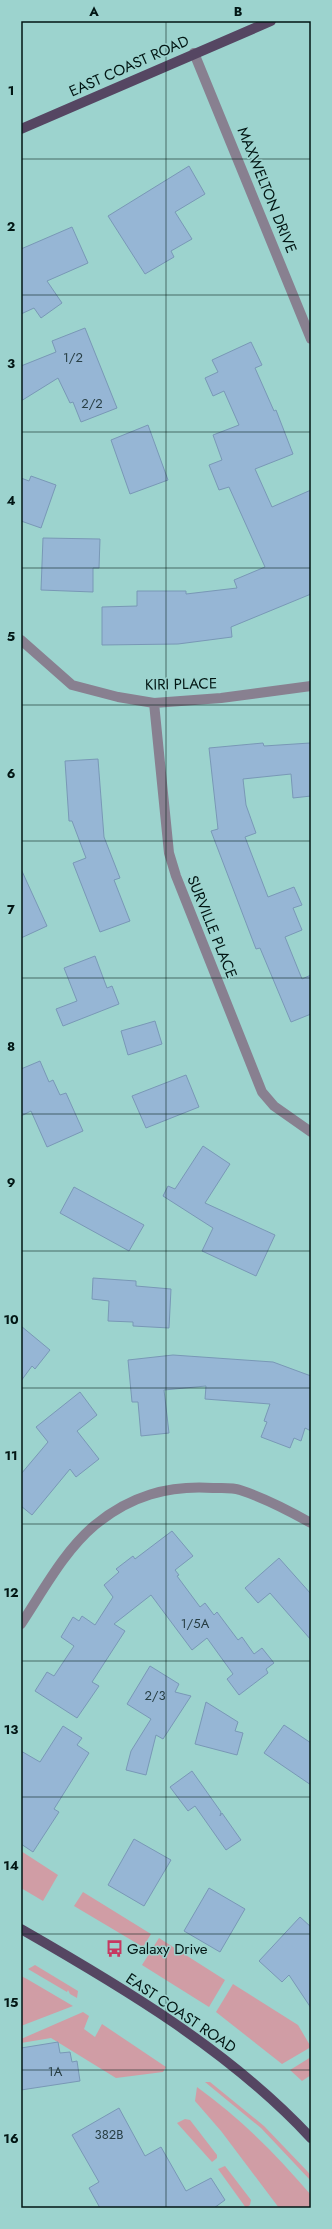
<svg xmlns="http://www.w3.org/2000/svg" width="332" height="2229" font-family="Jost,sans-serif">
<rect width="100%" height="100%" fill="#9cd3ce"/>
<path fill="#d09da5" d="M21,1851L58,1875L43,1901L21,1888Z
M83,1892L151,1934L143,1947L74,1906Z
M159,1938L225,1980L209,2007L142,1965Z
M35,1965L78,1991L77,1998L70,1994L68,1990L67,1992L28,1969Z
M21,1976L27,1979L73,2006L21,2026Z
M233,1984L298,2025L311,2047L282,2064L216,2012Z
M83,2012L89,2016L84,2029L95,2037L102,2024L166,2067L163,2072L116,2078L51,2038L21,2043V2039Z
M311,2057V2075L302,2081L290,2070Z
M205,2082H210L264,2126L308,2172L311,2176V2181L261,2128Z
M197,2087C240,2118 276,2154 311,2195V2208H279L221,2131L195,2101Z
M185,2119L190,2120L217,2155V2158L212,2162L177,2123Z
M225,2166L251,2200L250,2205L246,2208L218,2169Z"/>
<path fill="#96b6d5" stroke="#7998b6" d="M189,166L205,194L175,212L192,239L171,251L174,257L145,274L108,216Z
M72,227L88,263L47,281L62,303L41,318L34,308L21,314V249Z
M85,328L117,408L81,422L73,402L70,403L58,378L21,401V366L56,352L52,341Z
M251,342L262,365L255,368L274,411L276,410L293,454L255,469L272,507L311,490V594L231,627L232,637L178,644L102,645V607L137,606V591H186V594L237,588L234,580L265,567L229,487L219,490L209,465L222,460L213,435L239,425L224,391L213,396L205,378L218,372L212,360Z
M148,425L168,480L130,494L111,440Z
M31,476L56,485L41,528L21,521V478L29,481Z
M43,538L100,539L99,568H93V592L41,590Z
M263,743L264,746L310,743L311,748V796L293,798L291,774L243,779L246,805L256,833L245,837L268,897L294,887L302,905L293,908L302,930L285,937L302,979L311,975V1014L291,1022L260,948L256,949L211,831L218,829L209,748Z
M98,759L104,837L120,878L114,880L130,921L100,932L73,863L86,858L72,821H69L65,761Z
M21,869L47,926L21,938Z
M95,956L107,988L112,986L119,1004L63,1026L56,1009L77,1001L64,968Z
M155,1021L162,1044L128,1055L121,1031Z
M40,1061L49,1082L53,1080L60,1095L66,1093L83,1131L47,1147L31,1111L21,1116V1069Z
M186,1075L199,1107L146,1128L132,1096Z
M203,1146L230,1164L205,1203L275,1235L256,1276L202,1251L213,1228L163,1196L168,1186L175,1189Z
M74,1187L144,1225L129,1251L60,1213Z
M93,1278L136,1281V1286L171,1289L169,1328L133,1326V1322L108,1321L109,1301L92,1299Z
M21,1326L50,1350L35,1369L32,1366L21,1381Z
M173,1355L273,1362L311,1376V1431L305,1428L301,1441L294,1438L290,1448L261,1437L267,1422L264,1421L270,1404L205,1399L206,1386L164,1390L169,1433L141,1436L138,1402H132L128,1360Z
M80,1392L97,1415L77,1431L99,1459L76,1477L70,1469L32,1515L21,1506V1474L48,1442L36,1427Z
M172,1531L193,1556L175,1570L179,1575L177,1576L200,1607L205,1603L214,1615L217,1612L238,1640L242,1637L254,1654L262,1648L274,1663L266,1669L268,1673L239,1695L227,1679L233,1674L207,1638L192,1650L151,1595L114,1624L125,1631L92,1682L99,1686L77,1718L35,1691L47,1672L54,1676L74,1646L61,1637L73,1617L79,1621L82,1616L95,1625L113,1597L104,1585L119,1572L116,1569L133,1556L135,1559Z
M279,1558L311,1594V1640L270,1593L258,1603L245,1588Z
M150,1666L179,1684L175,1692L191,1696L163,1739L156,1735L146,1775L126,1770L131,1751L151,1719L127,1704Z
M206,1702L238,1722L235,1731L243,1733L237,1755L195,1744Z
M284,1725L311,1743V1785L264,1753Z
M63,1726L82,1738L77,1745L89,1753L54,1809L59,1812L33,1852L21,1844V1751L40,1762Z
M192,1771L221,1812L220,1816L222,1813L241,1840L226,1850L195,1806L188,1811L170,1787Z
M134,1839L171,1860L144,1906L108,1885Z
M209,1888L245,1909L220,1952L184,1931Z
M300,1917L311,1927V2008L289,1975L282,1982L259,1961Z
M58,2042L60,2053L70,2052L72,2062L77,2061L80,2081L21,2090V2048Z
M119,2108L145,2156L161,2147L186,2191L211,2178L225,2200L214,2208H100L89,2188L99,2182L72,2135Z"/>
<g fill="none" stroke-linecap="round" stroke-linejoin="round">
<path stroke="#888090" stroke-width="10" d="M194,53L311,339
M21,640L72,685L118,697L154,703L221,698L311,686
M154,703L169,853L176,876L262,1092L274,1106L311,1132
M21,1624C43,1591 64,1551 95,1525C130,1496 168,1485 213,1488C221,1488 232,1487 240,1490C265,1498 288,1510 311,1523"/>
<path stroke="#554662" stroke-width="10" d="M21,129L271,21
M21,1929C124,1988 230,2051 311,2138"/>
</g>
<path fill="none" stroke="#021614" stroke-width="1" stroke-opacity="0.55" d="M166,21V2208M21,159H311M21,295H311M21,432H311M21,568H311M21,705H311M21,841H311M21,978H311M21,1114H311M21,1251H311M21,1388H311M21,1524H311M21,1661H311M21,1797H311M21,1934H311M21,2070H311"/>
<defs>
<symbol id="bus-bare" viewBox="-9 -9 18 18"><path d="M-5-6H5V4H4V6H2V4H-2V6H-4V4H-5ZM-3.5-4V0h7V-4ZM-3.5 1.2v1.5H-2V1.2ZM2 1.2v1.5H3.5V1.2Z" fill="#c73861" stroke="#9cd3ce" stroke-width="2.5" paint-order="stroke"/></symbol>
</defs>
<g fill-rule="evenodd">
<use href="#bus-bare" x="102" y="1936" width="25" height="25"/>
</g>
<g text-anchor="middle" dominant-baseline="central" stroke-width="3" stroke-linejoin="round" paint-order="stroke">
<g font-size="13" fill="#273e44">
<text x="73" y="357">1/2</text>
<text x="92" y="403">2/2</text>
<text x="195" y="1623">1/5A</text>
<text x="155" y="1695">2/3</text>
<text x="55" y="2071">1A</text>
<text x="109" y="2134">382B</text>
</g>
<g font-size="15" fill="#021614" stroke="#9cd3ce">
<text transform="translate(129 66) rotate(-24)">EAST COAST ROAD</text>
<text transform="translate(267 190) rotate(68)">MAXWELTON DRIVE</text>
<text transform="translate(181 684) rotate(-1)">KIRI PLACE</text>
<text transform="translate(212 927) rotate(68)">SURVILLE PLACE</text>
<text transform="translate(181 2013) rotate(34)">EAST COAST ROAD</text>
</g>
<g font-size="15" fill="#021614" stroke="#9cd3ce" text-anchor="start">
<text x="127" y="1949">Galaxy Drive</text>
</g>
</g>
<rect width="332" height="2229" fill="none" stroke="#9cd3ce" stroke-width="44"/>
<rect x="22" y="22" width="288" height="2185" fill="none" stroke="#021614" stroke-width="1.5"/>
<g font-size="13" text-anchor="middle" font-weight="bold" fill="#021614">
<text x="94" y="16">A</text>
<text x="238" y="16">B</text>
<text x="11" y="95">1</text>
<text x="11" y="231">2</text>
<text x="11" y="368">3</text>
<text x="11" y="505">4</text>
<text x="11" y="641">5</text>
<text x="11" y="778">6</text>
<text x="11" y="914">7</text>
<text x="11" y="1051">8</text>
<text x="11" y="1187">9</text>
<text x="11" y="1324">10</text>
<text x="11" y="1460">11</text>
<text x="11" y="1597">12</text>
<text x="11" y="1734">13</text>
<text x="11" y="1870">14</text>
<text x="11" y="2007">15</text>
<text x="11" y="2143">16</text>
</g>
</svg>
